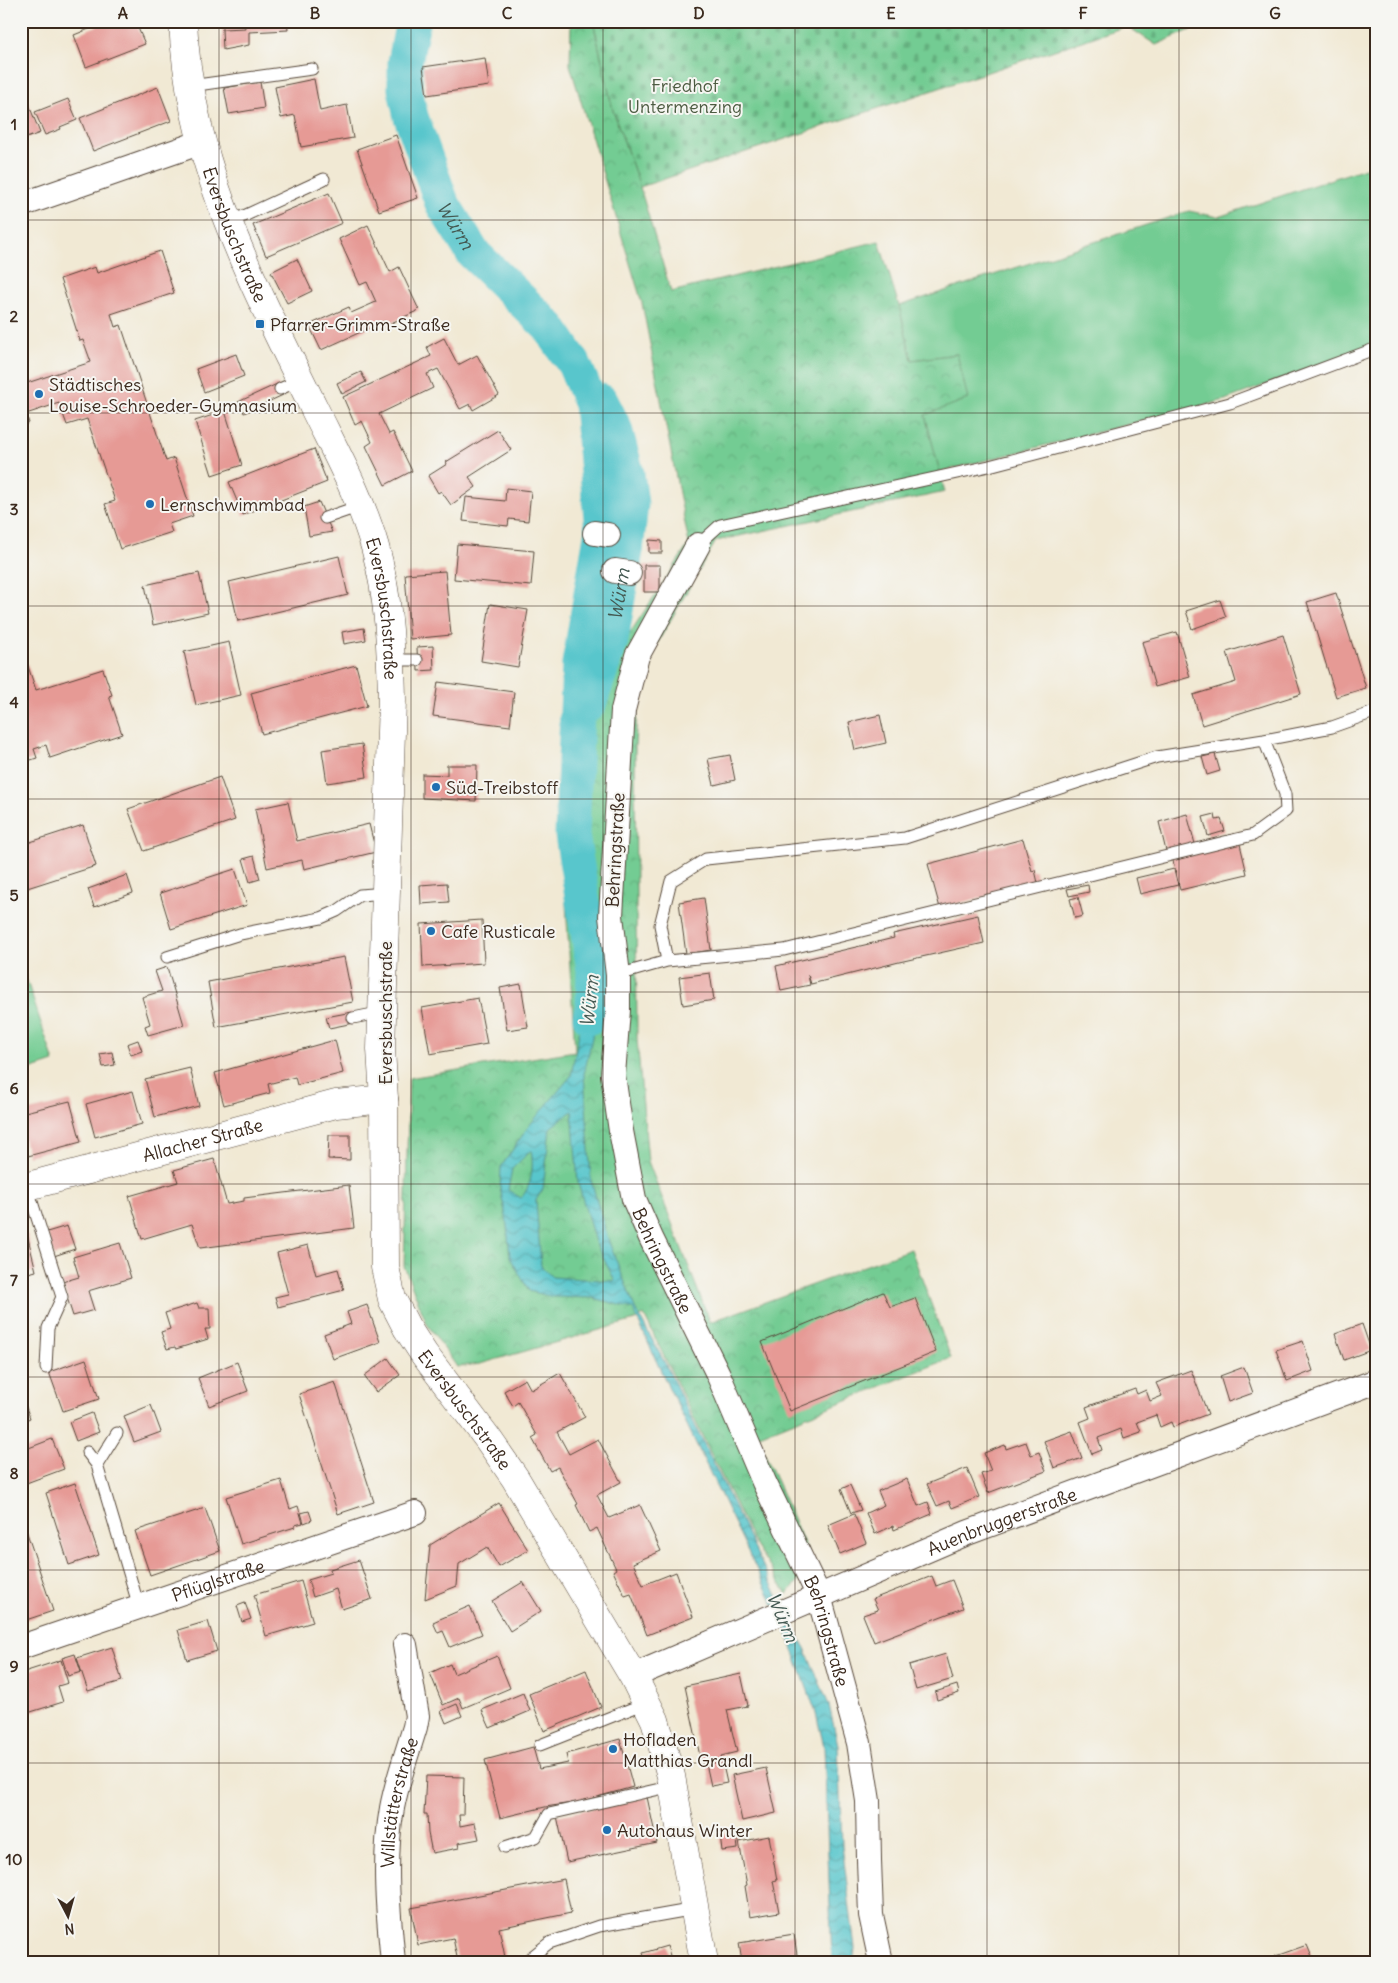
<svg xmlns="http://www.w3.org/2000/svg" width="1398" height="1983" font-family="Delius,sans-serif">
<defs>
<pattern id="cemetery-stones" width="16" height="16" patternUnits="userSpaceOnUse" patternTransform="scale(1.25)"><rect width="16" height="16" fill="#73cc93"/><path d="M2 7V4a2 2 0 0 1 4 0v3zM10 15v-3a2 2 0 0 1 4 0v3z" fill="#64af7e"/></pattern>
<pattern id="park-crowns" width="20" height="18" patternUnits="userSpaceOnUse" patternTransform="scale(1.25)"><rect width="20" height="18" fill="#73cc93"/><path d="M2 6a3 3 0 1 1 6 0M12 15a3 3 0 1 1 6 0" fill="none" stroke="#64af7e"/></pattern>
<pattern id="water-waves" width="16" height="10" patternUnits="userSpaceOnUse" patternTransform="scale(1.25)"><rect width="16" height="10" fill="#59c6cc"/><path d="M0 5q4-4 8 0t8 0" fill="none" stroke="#4ba1a5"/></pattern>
</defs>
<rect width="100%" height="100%" fill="#f6f6f2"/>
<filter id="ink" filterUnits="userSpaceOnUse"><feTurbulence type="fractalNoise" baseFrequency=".02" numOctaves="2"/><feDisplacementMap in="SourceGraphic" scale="10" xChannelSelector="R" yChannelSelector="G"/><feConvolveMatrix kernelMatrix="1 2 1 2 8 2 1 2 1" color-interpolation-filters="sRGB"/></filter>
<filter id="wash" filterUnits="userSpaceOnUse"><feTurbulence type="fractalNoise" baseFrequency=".0096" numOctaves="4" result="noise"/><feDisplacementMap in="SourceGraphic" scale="20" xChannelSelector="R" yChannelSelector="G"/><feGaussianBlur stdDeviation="1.12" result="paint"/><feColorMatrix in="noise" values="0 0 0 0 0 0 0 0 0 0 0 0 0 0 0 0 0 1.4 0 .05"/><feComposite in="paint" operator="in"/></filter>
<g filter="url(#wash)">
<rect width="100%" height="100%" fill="#f1e9d4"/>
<path fill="#73cc93" stroke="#577b58" d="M1377,164V343L1225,400L939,472L925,415L957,354L912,360L899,306L1189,211L1218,217Z
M21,963L54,1062L21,1073Z"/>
<path fill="url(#cemetery-stones)" stroke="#577b58" d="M593,21H1211L1156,45L1127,26L640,187L613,111Z"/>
<path fill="url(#park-crowns)" stroke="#577b58" d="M571,21H593L613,111L640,187L671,292L879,241L899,306L912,360L957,354L968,399L925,415L945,492L716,541L639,675L635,746L637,1039L648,1161L710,1322L911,1249L951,1358L757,1436L813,1564L787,1594L753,1541L644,1315L635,1320L480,1364L457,1367L427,1324L404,1266L409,1078L575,1051L562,838L575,667L610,663L689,544L642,303L570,65Z"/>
<path fill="url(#water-waves)" stroke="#4a7875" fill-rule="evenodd" d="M591,968H596L599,1006L584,1074L591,1180L609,1242L635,1308L665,1363L792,1626L805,1648L829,1705L838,1745L842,1845L855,1948L853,1962H832L824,1746L815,1710L785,1628L659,1367L633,1309L594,1298L553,1297L529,1291L510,1257L506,1217L500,1188L501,1167L528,1127L571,1076ZM572,1111L578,1183L595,1242L615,1281L552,1277L541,1266L536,1200L543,1189L550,1128ZM531,1150C534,1166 532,1186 521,1198L508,1190L512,1169Z"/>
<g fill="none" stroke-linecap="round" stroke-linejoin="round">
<g stroke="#59c6cc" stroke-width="35">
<path id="s1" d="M413,21L405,62V89L411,117L442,203L473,253L550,328L574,364L591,404L602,530L579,664L572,835L594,970L593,1005L590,1017"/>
<path id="s2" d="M589,704L611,640L626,550L631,504L627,474L615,429L601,401"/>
</g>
</g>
<g id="blocks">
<path fill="#e69a95" d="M109,21H135L145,44L86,67L74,35Z
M244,21H287L288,30L249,32V45L223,50L222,29L245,28Z
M485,58L489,86L427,95L423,67Z
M314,79L320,111L347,105L353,138L301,147L295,115L281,118L275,87Z
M260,82L264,108L229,114L224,88Z
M158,87L171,121L93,151L80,118Z
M68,99L77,120L60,127L61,129L45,135L35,112Z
M27,100L40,133L21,140V102Z
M396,135L418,198L379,211L357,149Z
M329,193L342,223L266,256L253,225Z
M368,225L390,272L399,267L419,310L387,325L385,321L321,350L309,325L349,307L351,313L376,302L367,282L360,285L339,239Z
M160,251L174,293L111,314L115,327L121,325L166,461L174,458L193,516L169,524L172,532L120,549L105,504L115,501L87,419L67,425L59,403L26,414L29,423L21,426V385L91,362L83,340L80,341L60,279L95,267L97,273Z
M297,259L312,291L287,303L271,272Z
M444,338L458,365L477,355L499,395L473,410L470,404L460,409L438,369L427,374L433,388L379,414L389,434L393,432L412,471L385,485L366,446L372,442L362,421L355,425L343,397L431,356L427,347Z
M236,354L244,376L204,392L196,369Z
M361,372L366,382L342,394L337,383Z
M277,384L283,395L244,413L238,402Z
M225,411L242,465L212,475L195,421Z
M498,430L511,450L469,477L476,487L451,505L441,491L438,493L428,476L447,464L446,462Z
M314,449L327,482L243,515L229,482Z
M506,488L531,491L528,521L509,519L508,526L463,521L466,497L505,501Z
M319,502L332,532L309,536L304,507Z
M649,540L662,541V553H649Z
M457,544L534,551L531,586L454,579Z
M339,556L348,595L238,621L229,582Z
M644,565H660V592H644Z
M445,571L451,635L410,639L405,574Z
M199,573L208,613L153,625L145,585Z
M1336,593L1366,688L1336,697L1307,602Z
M1220,600L1226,617L1192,629L1186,611Z
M490,604L528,610L518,667L481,661Z
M364,628L366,640L344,644L342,632Z
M1177,632L1190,677L1155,687L1142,642Z
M1283,635L1301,694L1202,725L1193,695L1236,682L1227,652Z
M229,642L241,695L196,705L184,652Z
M21,646L36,690L103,669L112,695L109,696L122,734L50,758L46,745L34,749L37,758L21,763Z
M433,646L434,670L418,671L417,647Z
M356,665L367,706L262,734L251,693Z
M438,682L514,692L510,726L433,716Z
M880,715L886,743L855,750L849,722Z
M362,744L367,777L327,783L322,750Z
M1215,754L1220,771L1207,775L1202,757Z
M730,755L735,780L714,785L708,759Z
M447,765H477L476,801L422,798V774L447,775Z
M220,777L235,820L144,851L128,809Z
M288,802L297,841L369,824L376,852L304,869L302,860L267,868L255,809Z
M1187,814L1195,844L1166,851L1159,822Z
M1215,814L1216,820L1221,819L1225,831L1208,836L1203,817Z
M83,825L96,866L21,890V845Z
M1023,839L1032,871L1035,870L1038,883L940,908L928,864Z
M1239,840L1247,874L1180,890L1172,857Z
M254,856L260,879L250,882L243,859Z
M235,869L247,905L171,929L160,893Z
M1174,869L1178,885L1140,894L1136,878Z
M127,875L133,893L94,907L88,889Z
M447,883L449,902L421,904L420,885Z
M1088,885L1089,892L1069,896L1067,889Z
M1078,897L1083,916L1075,918L1070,899Z
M704,898L711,950L686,954L679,902Z
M978,915L984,943L899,962L811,984L808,975L810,985L781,991L776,966L894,938L893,934Z
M482,920L484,963L423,967L421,924Z
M344,957L353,1002L216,1027L208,982Z
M167,967L184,1025L148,1035L145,1026L150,1024L142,997L162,991L155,971Z
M710,973L714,1000L683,1005L679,977Z
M521,984L528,1027L507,1030L500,988Z
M478,998L487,1044L430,1054L422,1008Z
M352,1012L354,1023L329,1028L326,1017Z
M138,1040L142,1051L131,1055L127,1044Z
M335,1040L343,1073L297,1085L295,1077L268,1084L270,1093L224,1105L215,1073Z
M112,1052L115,1065L103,1067L100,1054Z
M190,1068L199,1106L155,1117L145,1079Z
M133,1091L142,1124L95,1137L86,1104Z
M70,1101L81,1142L28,1156L24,1138L21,1139V1113Z
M329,1135H350V1160L328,1159Z
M214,1159L227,1204L244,1201V1198L349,1185L354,1228L200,1248L192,1224L142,1239L129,1196L178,1182L174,1170Z
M67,1226L75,1249L54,1256L47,1232Z
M27,1234L36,1271L21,1275V1236Z
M120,1243L131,1278L88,1291L94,1310L73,1316L62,1282L79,1277L73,1257Z
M308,1245L316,1275L338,1269L344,1290L278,1307L275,1297L288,1294L277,1253Z
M883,1292L890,1307L915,1298L936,1352L790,1411L762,1342Z
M197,1303L199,1308H209L210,1329H205L208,1339L176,1349L175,1347L167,1349L161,1332L170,1329L165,1313Z
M367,1305L380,1342L333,1359L324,1334L351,1324L347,1312Z
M1362,1324L1371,1350L1344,1360L1335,1334Z
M1377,1327V1348L1375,1349L1372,1341L1376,1339L1372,1329Z
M1303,1341L1313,1371L1287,1381L1276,1350Z
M388,1358L400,1375L376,1392L364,1376Z
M86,1359L99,1399L63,1411L49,1372Z
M237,1362L248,1391L209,1406L198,1378Z
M1244,1367L1253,1393L1228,1402L1220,1376Z
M1191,1370L1208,1414L1173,1427L1171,1422L1160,1427L1156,1415L1137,1422L1141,1432L1124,1438L1121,1429L1098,1438L1102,1450L1092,1454L1080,1422L1090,1418L1086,1407L1135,1389L1137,1394L1146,1390L1150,1401L1162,1396L1156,1383Z
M560,1373L585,1417L557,1432L569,1454L598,1439L621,1482L597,1495L609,1518L640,1505L661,1551L633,1563L643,1585L676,1572L693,1617L647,1635L631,1594L625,1596L613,1571L616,1569L597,1528L589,1532L576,1505L578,1504L558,1467L550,1471L532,1438L537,1435L518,1402L513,1406L504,1391L525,1379L531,1390Z
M335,1382L374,1502L338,1514L299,1394Z
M21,1394L30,1418L21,1422Z
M151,1405L161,1432L134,1442L124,1416Z
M92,1413L99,1432L76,1441L69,1422Z
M1072,1431L1082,1458L1054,1468L1044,1441Z
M52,1439L64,1469L21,1485V1451Z
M1026,1442L1031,1455L1039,1452L1046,1471L988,1493L981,1474L991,1471L984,1453L1005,1445L1006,1449Z
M967,1468L979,1497L952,1508L949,1501L937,1506L927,1484Z
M907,1479L918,1506L928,1502L932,1514L894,1530L893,1526L875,1534L866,1513L884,1505L878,1491Z
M281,1480L290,1509L298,1506L303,1523L295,1525V1527L241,1544L226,1497Z
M75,1483L99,1555L69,1565L46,1493Z
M850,1485L861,1510L851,1513L841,1489Z
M499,1503L528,1550L499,1567L487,1547L459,1564L457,1586L425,1599L430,1545Z
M205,1508L220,1551L150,1575L135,1531Z
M309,1511L312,1520L304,1523L301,1513Z
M854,1514L866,1543L840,1554L828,1525Z
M22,1518L53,1611L23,1621L21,1616Z
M359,1560L372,1599L342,1609L336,1589L313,1597L308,1580L331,1573L330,1569Z
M932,1576L936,1586L952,1580L963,1608L874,1642L863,1615L878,1610L873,1599Z
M301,1581L313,1622L266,1636L254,1595Z
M523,1582L541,1611L510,1631L492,1601Z
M245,1603L251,1619L242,1622L237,1606Z
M470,1606L482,1634L450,1647L443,1631L438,1633L433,1622Z
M208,1621L217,1651L187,1660L178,1630Z
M112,1647L122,1681L88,1691L77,1658Z
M75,1654L81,1672L68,1676L62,1658Z
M946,1654L953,1679L916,1690L909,1665Z
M497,1656L510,1688L463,1708L459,1698L443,1705L430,1673L450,1664L454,1674Z
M61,1660L68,1683L58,1686L63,1702L21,1715V1673Z
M586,1670L601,1707L544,1731L529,1694Z
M741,1674L748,1706L727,1710L737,1752L721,1756L727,1783L711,1786L705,1759L701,1761L685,1686Z
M957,1685L959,1693L937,1700L935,1692Z
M523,1693L530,1711L490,1728L482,1710Z
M457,1704L462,1716L446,1723L441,1711Z
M620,1739L633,1787L579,1802L545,1807L500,1818L485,1760L533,1747L539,1769L568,1763L566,1754Z
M766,1768L776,1813L742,1821L732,1775Z
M426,1776L464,1777L463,1815H459L460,1826L475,1823L479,1839L458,1843L459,1848L432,1853L428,1833L427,1814H424Z
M647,1797L657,1843L567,1862L557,1816Z
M736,1832L738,1849L722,1851L720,1834Z
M769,1836L777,1880L773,1881L779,1912L750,1917L745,1886L747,1885L739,1842Z
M564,1879L571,1913L499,1928L506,1962H458L453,1938L418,1945L411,1908Z
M794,1934L797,1955L779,1958V1962H742L739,1943Z
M1307,1945L1314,1962H1275L1273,1957Z
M667,1946L672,1962H646L643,1953Z"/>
</g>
</g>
<g filter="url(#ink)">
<use href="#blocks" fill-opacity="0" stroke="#564739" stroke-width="1"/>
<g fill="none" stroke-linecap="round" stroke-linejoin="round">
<defs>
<path id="lane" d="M190,86L312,69
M227,221L244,216L324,179
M280,389L300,380
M325,518L360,506
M698,545L720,525L989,466L1230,403L1377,348
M391,660H417
M167,957L240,934L321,918L337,911L360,895L386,893
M667,961L660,925L671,881L706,859L905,838L1157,757L1264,740L1332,727L1377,711
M618,975L667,961L784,950L1253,835L1286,811L1285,794L1264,740
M353,1018L383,1012
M27,1186L62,1297L48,1328L46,1368
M87,1452L97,1465L139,1607
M97,1465L117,1433
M540,1745L646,1703
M505,1847L536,1837L549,1814L673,1786
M525,1962L549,1943L599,1926L695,1909"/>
<g id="street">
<path d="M21,205L202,142"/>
<path d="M595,533L608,535"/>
<path id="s3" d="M698,545L637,656L623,710L611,916L618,975V1010L613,1075L621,1131L634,1199L651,1238L718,1374L764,1482L819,1596L859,1743L868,1801L869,1860L871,1915L881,1962"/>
<path d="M615,571L629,573"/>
<path id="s4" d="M21,1647L415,1513"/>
<path id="s5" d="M633,1676L967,1533L1377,1381"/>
<path id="s6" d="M393,1962C388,1911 383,1859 392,1808C397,1781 407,1754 415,1727L417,1716L405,1645"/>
</g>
<g id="secondary">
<path id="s7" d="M183,21C189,164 253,283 314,408C336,453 361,498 375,547C389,597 391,648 392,700L381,1049L384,1099L385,1267L392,1299L407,1328L424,1354L488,1439L515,1478L633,1676L655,1720L671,1776L704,1962"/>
<path id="s8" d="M21,1188L336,1104L384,1099"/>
</g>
</defs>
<use href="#lane" stroke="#564739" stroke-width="13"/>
<use href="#street" stroke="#564739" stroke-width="26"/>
<use href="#secondary" stroke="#564739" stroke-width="29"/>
<use href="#lane" stroke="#fff" stroke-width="11"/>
<use href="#street" stroke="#fff" stroke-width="24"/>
<use href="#secondary" stroke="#fff" stroke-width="28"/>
</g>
</g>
<path fill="none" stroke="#3b2a1e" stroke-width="1" stroke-opacity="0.55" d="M219,21V1962M411,21V1962M603,21V1962M795,21V1962M987,21V1962M1179,21V1962M21,220H1377M21,413H1377M21,606H1377M21,799H1377M21,992H1377M21,1184H1377M21,1377H1377M21,1570H1377M21,1763H1377"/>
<g fill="#1f6fb2" stroke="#f6f6f2" stroke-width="2">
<rect x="255" y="319" width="10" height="10" rx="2.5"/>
<circle cx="39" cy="394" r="5"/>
<circle cx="150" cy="504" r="5"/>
<circle cx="436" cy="787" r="5"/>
<circle cx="431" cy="931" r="5"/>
<circle cx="613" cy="1749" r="5"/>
<circle cx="607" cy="1830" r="5"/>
</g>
<g text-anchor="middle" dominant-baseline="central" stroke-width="4" stroke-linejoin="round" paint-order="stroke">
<g font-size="18" fill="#4c5b41" stroke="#f6f6f2">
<text x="685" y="85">Friedhof<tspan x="685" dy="21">Untermenzing</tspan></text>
</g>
<g font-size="18" fill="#3b2a1e" stroke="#f6f6f2">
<text stroke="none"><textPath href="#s7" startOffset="221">Eversbuschstraße</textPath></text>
<text stroke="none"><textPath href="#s7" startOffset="626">Eversbuschstraße</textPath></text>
<text transform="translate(615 850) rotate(-87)">Behringstraße</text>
<text transform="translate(385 1013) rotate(-90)">Eversbuschstraße</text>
<text stroke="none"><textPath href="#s8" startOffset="188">Allacher Straße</textPath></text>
<text stroke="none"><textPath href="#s3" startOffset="742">Behringstraße</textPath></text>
<text stroke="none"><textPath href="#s7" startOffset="1451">Eversbuschstraße</textPath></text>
<text stroke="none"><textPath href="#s5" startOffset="400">Auenbruggerstraße</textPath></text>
<text stroke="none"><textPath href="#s4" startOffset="208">Pflüglstraße</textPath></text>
<text stroke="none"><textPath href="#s3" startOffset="1148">Behringstraße</textPath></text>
<text stroke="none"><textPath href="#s6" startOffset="161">Willstätterstraße</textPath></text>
</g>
<g font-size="18" fill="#3b2a1e" stroke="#f6f6f2" text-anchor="start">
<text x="270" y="324">Pfarrer-Grimm-Straße</text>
<text x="49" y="384">Städtisches<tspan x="49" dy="21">Louise-Schroeder-Gymnasium</tspan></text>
<text x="160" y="504">Lernschwimmbad</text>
<text x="446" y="787">Süd-Treibstoff</text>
<text x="441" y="931">Cafe Rusticale</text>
<text x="623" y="1739">Hofladen<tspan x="623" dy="21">Matthias Grandl</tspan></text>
<text x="617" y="1830">Autohaus Winter</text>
</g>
<g font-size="19" font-style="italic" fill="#445952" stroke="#f6f6f2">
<text stroke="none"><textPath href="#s1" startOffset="215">Würm</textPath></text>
<text stroke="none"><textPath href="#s2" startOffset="114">Würm</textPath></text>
<text transform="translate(589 1001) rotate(-84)">Würm</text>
<text transform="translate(783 1617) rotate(67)">Würm</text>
</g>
</g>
<rect width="1398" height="1983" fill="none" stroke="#f6f6f2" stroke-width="55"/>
<g transform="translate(68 1916) rotate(174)" stroke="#f6f6f2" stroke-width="4" paint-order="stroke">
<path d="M0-4L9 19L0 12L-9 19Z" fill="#3b2a1e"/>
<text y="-8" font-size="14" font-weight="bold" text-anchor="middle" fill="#3b2a1e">N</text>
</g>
<rect x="28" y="28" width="1342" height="1928" fill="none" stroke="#3b2a1e" stroke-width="2"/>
<g font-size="16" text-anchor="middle" font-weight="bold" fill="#3b2a1e">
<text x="123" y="19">A</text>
<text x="315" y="19">B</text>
<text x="507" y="19">C</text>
<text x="699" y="19">D</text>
<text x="891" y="19">E</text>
<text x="1083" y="19">F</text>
<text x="1275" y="19">G</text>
<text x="14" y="130">1</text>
<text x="14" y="322">2</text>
<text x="14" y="515">3</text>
<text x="14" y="708">4</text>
<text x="14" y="901">5</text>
<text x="14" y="1094">6</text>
<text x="14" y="1286">7</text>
<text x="14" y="1479">8</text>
<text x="14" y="1672">9</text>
<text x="14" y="1865">10</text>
</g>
</svg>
